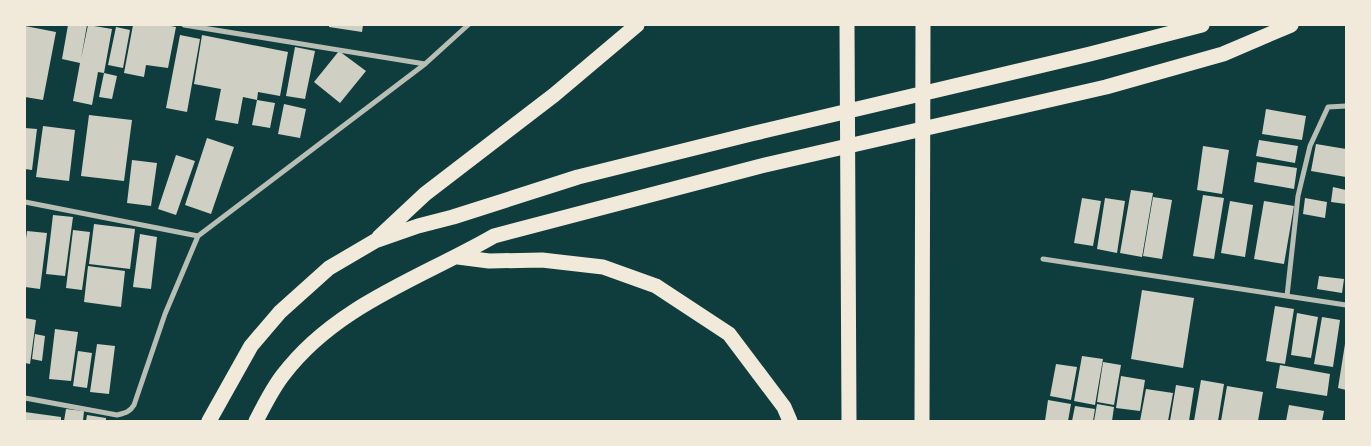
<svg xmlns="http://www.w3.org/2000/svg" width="1371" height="446" font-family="'PT Sans',sans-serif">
<rect width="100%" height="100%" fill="#0f3d3e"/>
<path fill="#cfcfc3" d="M68,25H87L81,59L88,25L112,29L104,73L98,72L92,105L73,101L80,63L62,59Z
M133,25H166L176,27L168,68L146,65L144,77L124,73Z
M329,25H363L362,32L329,27Z
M25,26L56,32L43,100L25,97Z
M116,27L130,30L123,68L108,65Z
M180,35L200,39L187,112L166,108Z
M202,35L288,52L280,96L258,92L257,100L243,97L238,124L215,120L221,89L194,84Z
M295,47L315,51L305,99L286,96Z
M339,51L366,71L340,103L314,82Z
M104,73L117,76L112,99L99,97Z
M257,100L275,103L270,128L252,125Z
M284,104L306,109L300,138L278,134Z
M1266,109L1306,116L1302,140L1262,134Z
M89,115L132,120L124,181L81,176Z
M43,126L75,130L69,181L36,177Z
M25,128L37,129L32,170L25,169Z
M207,138L234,147L211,214L185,205Z
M1259,140L1298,146L1295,163L1256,156Z
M1316,144L1346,149V177L1311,171Z
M1203,146L1229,150L1222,194L1197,190Z
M176,155L195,161L176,215L158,209Z
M132,160L157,163L151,206L127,203Z
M1257,162L1297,168L1294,189L1254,182Z
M1333,187L1346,190V204L1331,202Z
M1131,190L1153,193L1142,257L1120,253Z
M1203,195L1224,198L1214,259L1193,256Z
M1153,197L1172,200L1162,259L1143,256Z
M1082,198L1101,201L1093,246L1074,243Z
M1105,198L1125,201L1117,253L1097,249Z
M1305,198L1327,202L1325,218L1303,214Z
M1230,201L1253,205L1245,257L1221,253Z
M1264,201L1294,206L1284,264L1254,259Z
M53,215L73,217L65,276L46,274Z
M94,224L135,229L130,269L89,264Z
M73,230L90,232L82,290L66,288Z
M27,231L47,233L40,289L25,287V246Z
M140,234L157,237L151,289L133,287Z
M88,266L125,271L121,307L84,302Z
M1319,276L1344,279L1342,293L1317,289Z
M1142,290L1194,298L1183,368L1131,359Z
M1275,306L1294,309L1285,364L1266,361Z
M1297,313L1318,317L1311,358L1291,355Z
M1322,317L1340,320L1333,367L1314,364Z
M25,318L36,320L30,364L25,363Z
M55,329L78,332L71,381L49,379Z
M35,334L45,336L42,361L32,359Z
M97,344L115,346L109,394L90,392Z
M1345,344L1346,345V390L1338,388Z
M78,351L92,353L87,388L73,386Z
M1082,356L1103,359L1095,405L1074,401Z
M1103,362L1121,365L1114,405L1097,402Z
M1056,364L1077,367L1071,400L1050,396Z
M1280,365L1330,374L1327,396L1276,388Z
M1121,376L1145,380L1140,411L1116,408Z
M1201,380L1224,384L1218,421H1194Z
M1176,385L1194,388L1189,421H1170Z
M1227,386L1263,392L1258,421H1221Z
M1146,389L1173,393L1168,421H1140Z
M1048,400L1071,404L1068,421H1045Z
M1097,404L1114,407L1112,421H1094Z
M1289,405L1324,411L1322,421H1286Z
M1075,406L1095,409L1093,421H1072Z
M66,409L84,411L83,421H64Z
M25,412L61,417V421H25Z
M87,415L106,418V421H86Z"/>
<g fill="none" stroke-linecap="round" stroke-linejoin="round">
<path stroke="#b8beb3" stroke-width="5" d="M184,25L425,64
M25,202L198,236
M1043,259L1346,305
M1287,296L1298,196L1310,146L1328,107L1346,106
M25,398L117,415C125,413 130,412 134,405L165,314L198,236L425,64L468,25"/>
<path stroke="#f1e9da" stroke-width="15" d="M847,25L849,421
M379,237L425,194L554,95L637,25
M458,257L489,261L542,260L603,267L656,286L729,334L784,407L790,421
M209,421L251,346L280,312L329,268L375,241L418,226L453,217L578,177L751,134L1090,54L1202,25
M256,421C264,406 272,389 283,375C336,305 421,278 494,236L761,166L1106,87L1223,54L1291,25
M922,421L923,25"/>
</g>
<rect width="1371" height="446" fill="none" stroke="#f1e9da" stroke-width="52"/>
</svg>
